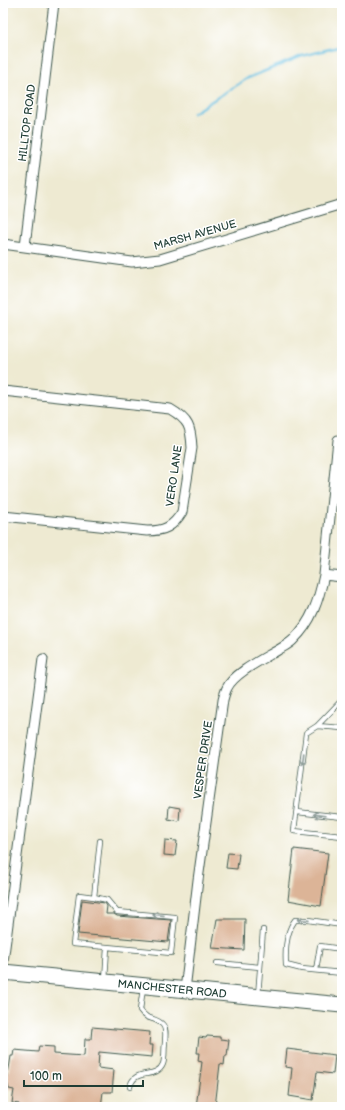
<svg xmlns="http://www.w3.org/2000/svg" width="345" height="1110" font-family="'Balsamiq Sans',sans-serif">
<rect width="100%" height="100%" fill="#fff"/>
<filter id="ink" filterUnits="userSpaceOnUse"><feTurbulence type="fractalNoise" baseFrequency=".025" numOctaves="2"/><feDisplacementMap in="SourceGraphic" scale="8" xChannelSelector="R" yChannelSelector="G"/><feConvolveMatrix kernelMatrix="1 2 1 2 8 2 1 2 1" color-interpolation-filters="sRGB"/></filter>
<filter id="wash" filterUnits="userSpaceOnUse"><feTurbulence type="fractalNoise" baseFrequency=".012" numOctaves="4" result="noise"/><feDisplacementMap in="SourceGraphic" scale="16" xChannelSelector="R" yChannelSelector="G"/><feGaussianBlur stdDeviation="0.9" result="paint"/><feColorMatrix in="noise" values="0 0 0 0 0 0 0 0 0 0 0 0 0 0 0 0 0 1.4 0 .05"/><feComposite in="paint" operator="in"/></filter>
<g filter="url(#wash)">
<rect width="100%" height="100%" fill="#eeead2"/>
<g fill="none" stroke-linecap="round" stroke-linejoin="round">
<path stroke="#62bee0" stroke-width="2.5" d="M193,113L248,78L302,56L342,46"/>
</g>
<g id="blocks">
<path fill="#dcb497" d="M169,806L180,808L179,821L168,819Z
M165,840L177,841L175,856L164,855Z
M294,849L328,853L321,906L288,900Z
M228,853L239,854L237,869L226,868Z
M82,900L105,903L107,906L106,914H114L117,916L171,920L168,942L78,934Z
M217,919H245L244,950L212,948Z
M92,1027L150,1032L149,1045H153L152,1057L99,1052L98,1068L114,1070L112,1092H103L101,1107L70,1106V1107H19V1104L12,1103L14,1090L9,1089L7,1082L11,1056H13L14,1050L38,1052L39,1046L54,1047V1054L84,1056L85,1039H91Z
M207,1036L220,1037V1039L229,1040L227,1056H225L224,1065L220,1064L215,1107H196L202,1062L198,1061L199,1053H197L199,1037L206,1038Z
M287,1049L335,1055L333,1074L317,1072L313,1100L289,1096L292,1068L285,1067Z"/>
</g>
</g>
<g filter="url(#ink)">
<use href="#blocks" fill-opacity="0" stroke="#3e574c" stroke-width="1"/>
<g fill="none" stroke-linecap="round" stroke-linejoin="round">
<defs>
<path id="service" d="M342,700L317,726L306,733L294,831L342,836
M317,726L342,728
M297,812L342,817
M94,897L100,841
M342,925L308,920H295C286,932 285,950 286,965L302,969L342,973
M217,963L260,967
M316,970L320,946L342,949
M105,981L107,947L171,953L175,917L117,912L107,900L94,897L79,895L73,944L107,947
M258,996L263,930
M130,1087C134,1067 157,1080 163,1064C165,1059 164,1048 165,1043C165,1036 167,1030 163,1025C159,1020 152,1019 147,1017C144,1015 142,1013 140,1010L143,988"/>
<path id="minor" d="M3,244L132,262L160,259L342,204
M25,246L54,3
M3,391L170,409C189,420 191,427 192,448L182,512C173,527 164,531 147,531L3,516
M324,575L342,577
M3,962L43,659
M185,990L198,880L223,700C224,696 225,692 227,688C234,673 263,659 278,650C283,647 289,644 293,640C312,622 319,599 324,575L338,440"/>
<g id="trunk">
<path id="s1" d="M3,972L342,1005"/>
</g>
</defs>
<use href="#service" stroke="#3e574c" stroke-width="6"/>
<use href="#minor" stroke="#3e574c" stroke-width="11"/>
<use href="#trunk" stroke="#3e574c" stroke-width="17"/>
<use href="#service" stroke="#fff" stroke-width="4.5"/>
<use href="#minor" stroke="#fff" stroke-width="9"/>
<use href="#trunk" stroke="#fff" stroke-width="15"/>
</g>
<defs><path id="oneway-shaft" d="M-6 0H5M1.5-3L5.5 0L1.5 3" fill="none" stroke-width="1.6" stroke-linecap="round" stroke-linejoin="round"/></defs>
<g stroke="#8f9e9a">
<use href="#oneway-shaft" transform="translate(303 759) rotate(97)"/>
<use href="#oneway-shaft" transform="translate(319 815) rotate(-173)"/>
<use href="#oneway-shaft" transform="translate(158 915) rotate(-175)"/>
<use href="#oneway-shaft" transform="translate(303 920) rotate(-176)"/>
</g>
</g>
<g text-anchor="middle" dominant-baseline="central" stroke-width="3" stroke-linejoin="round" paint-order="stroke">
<g font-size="11" fill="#1f3d34" stroke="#fff">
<text transform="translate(27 123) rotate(-83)">HILLTOP ROAD</text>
<text transform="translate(195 235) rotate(-16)">MARSH AVENUE</text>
<text transform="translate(174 476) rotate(-82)">VERO LANE</text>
<text transform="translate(203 760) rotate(-82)">VESPER DRIVE</text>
<text stroke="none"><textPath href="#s1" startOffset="170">MANCHESTER ROAD</textPath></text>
</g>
</g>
<rect width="345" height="1110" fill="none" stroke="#fff" stroke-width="16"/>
<path d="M24 1080v6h119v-6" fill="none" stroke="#1f3d34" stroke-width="2"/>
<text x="30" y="1080" font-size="12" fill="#1f3d34" stroke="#ffffff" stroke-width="3" paint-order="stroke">100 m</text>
</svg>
